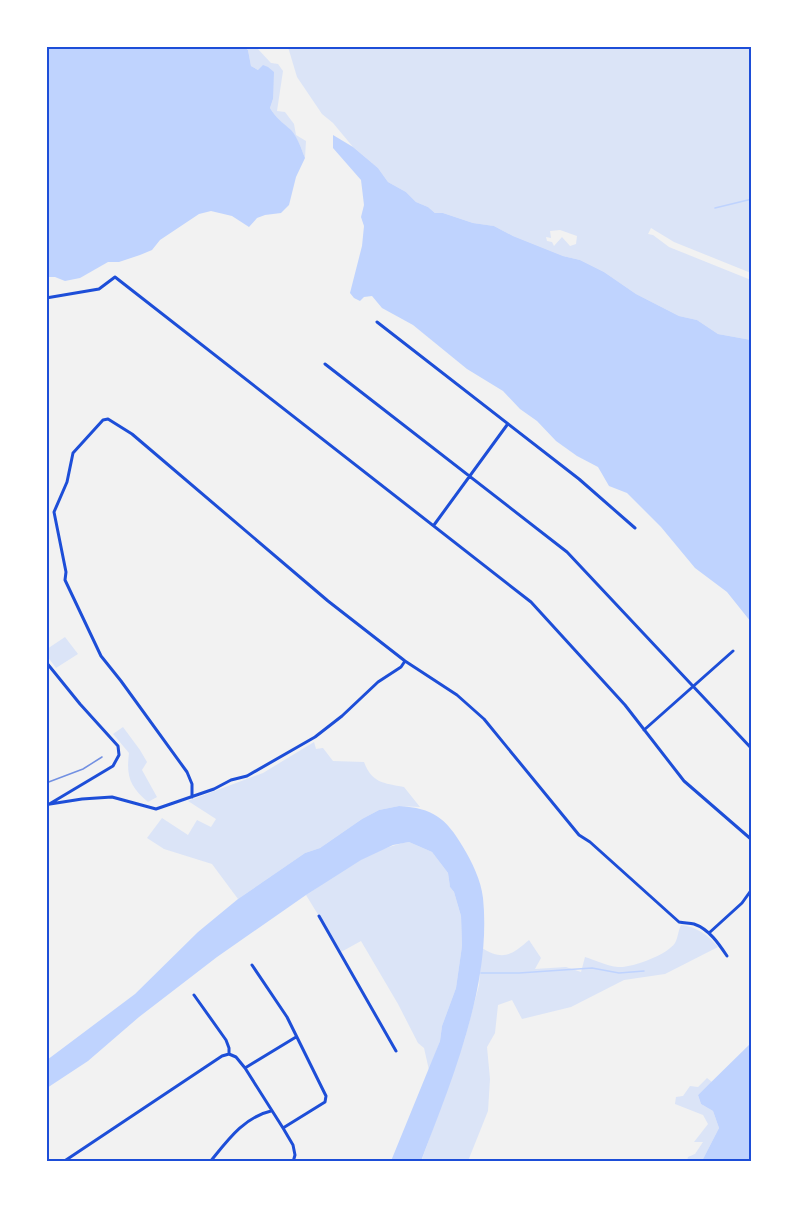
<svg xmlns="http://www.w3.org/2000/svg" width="798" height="1208" font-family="'Work Sans',sans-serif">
<rect width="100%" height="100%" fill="#f2f2f2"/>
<path fill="#dbe4f7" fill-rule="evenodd" d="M244,47H256L271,63L278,64L283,71L277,111L285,112L294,124L296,135L306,141L305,158C301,148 298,138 290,130C282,122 276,118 270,108L273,99L258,70L251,66L248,50Z
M288,47H751V273L674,242L651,228L648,234L653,235L669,247L751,280V340L718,334L697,320L679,316L636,294L604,272L580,260L563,256L513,236L494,226L473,223L443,213H435L428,207L416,202L406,192L388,182L378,168L353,147L333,123L322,114L297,77ZM560,230L577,236L576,244L570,246L562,237L554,246L552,242L547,241L546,237L551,238L550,231Z
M65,637L78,654L56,668L47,656V649Z
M123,727L140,750L147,762L142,770L157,797L148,802C130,787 126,776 129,753L113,734Z
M314,742L316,749L323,748L333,761L364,762C372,783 383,783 404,787L420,807L399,806L379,810L362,819L320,848L305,853L238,899L212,864L164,849L147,838L162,818L188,835L197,820L211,827L216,819L188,801L263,773Z
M409,842L432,852L448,873L450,887L454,892L461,916L462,946L456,988L442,1026L440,1041L429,1070L424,1048L418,1043L398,1004L361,941L341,952L306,895C338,874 371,848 409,842Z
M681,925C697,927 708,935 718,947L665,974L624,980L571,1007L522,1019L512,1000L498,1005L495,1033L487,1047L490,1079L488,1111L468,1161L421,1162L465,1038L479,985L482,948C503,961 512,955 529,940L541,958L535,969L566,967L581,972L585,957C595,960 607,966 618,967C632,968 667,955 675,943C678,938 678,931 681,925Z
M707,1078L712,1082L698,1095L701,1104L713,1111L719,1128L702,1161H687L688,1157L695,1154L703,1142H694L708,1124L703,1115L675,1104L676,1097L683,1096L690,1086L698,1087Z"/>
<path fill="#bfd3fe" d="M46,47H244L248,50L251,66L258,70L263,65L268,67L274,72L273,99L270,108C276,118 282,122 291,130C298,138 301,148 305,158L296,177L289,205L281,213L265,215L257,218L249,227L232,216L211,211L199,214L160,240L152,250L140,255L119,262H108L80,278L65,281L55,277H47Z
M333,135L353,147L378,168L388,182L406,192L416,202L428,207L435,213H443L473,223L494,226L513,236L563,256L580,260L604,272L636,294L679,316L697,320L718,334L751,340V622L727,592L695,568L661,527L627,493L609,486L598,467L577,456L556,441L537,421L520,409L503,391L467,369L413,325L382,308L372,296L364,297L360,301L354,298L350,293L362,246L364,226L361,217L364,205L361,180L333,148Z
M399,806C433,808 446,818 463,847C472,862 481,880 483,898C492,985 451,1082 421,1161H391L440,1041L442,1026L456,988L462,946L461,916L454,892L450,887L448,873L432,852L409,842L393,845L361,860L306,895L217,957L139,1017L88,1061L47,1088V1060L135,994L198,932L238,899L305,853L320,848L362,819L379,810Z
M751,1043V1161H702L719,1128L713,1111L701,1104L698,1095Z"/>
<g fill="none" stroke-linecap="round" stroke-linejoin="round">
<path stroke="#bfd3fe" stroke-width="1.5" d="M715,208L752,199
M481,973H519L592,968L619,973L644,971"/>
<path stroke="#1d4ed8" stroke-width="3" d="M46,298L99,289L115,277L531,602L625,705L684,781L752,840
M377,322L579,479L635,528
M325,364L567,552L752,749
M434,525L507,425
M46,662L80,704L118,746L119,755L113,766L46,806
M644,730L733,651
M192,797V784L187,772L121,681L101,656L65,580L66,572L54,512L67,482L73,453L103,420L108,419L132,434L328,601L405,661L457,695L484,719L579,835L590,842L679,922C684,923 690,923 694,924C709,929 719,944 727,956
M50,804L82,799L112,797L156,809L214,789L231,780L247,776L315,737L342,716L378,682L401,667L405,661
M319,916L396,1051
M709,933L742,903L752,889
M252,965L287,1017L326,1096L325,1102L283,1128
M194,995L226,1040L229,1048V1054L236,1057L245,1068L283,1128L293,1145L295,1155L293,1162
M245,1068L296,1037
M63,1162L222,1056L229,1054
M210,1162C227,1141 244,1117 271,1111"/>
<path stroke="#7290e2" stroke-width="1.5" d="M46,783L83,769L102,757"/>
</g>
<rect width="798" height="1208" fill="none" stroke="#ffffff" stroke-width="96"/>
<rect x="48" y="48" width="702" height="1112" fill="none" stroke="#1d4ed8" stroke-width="2"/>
</svg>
